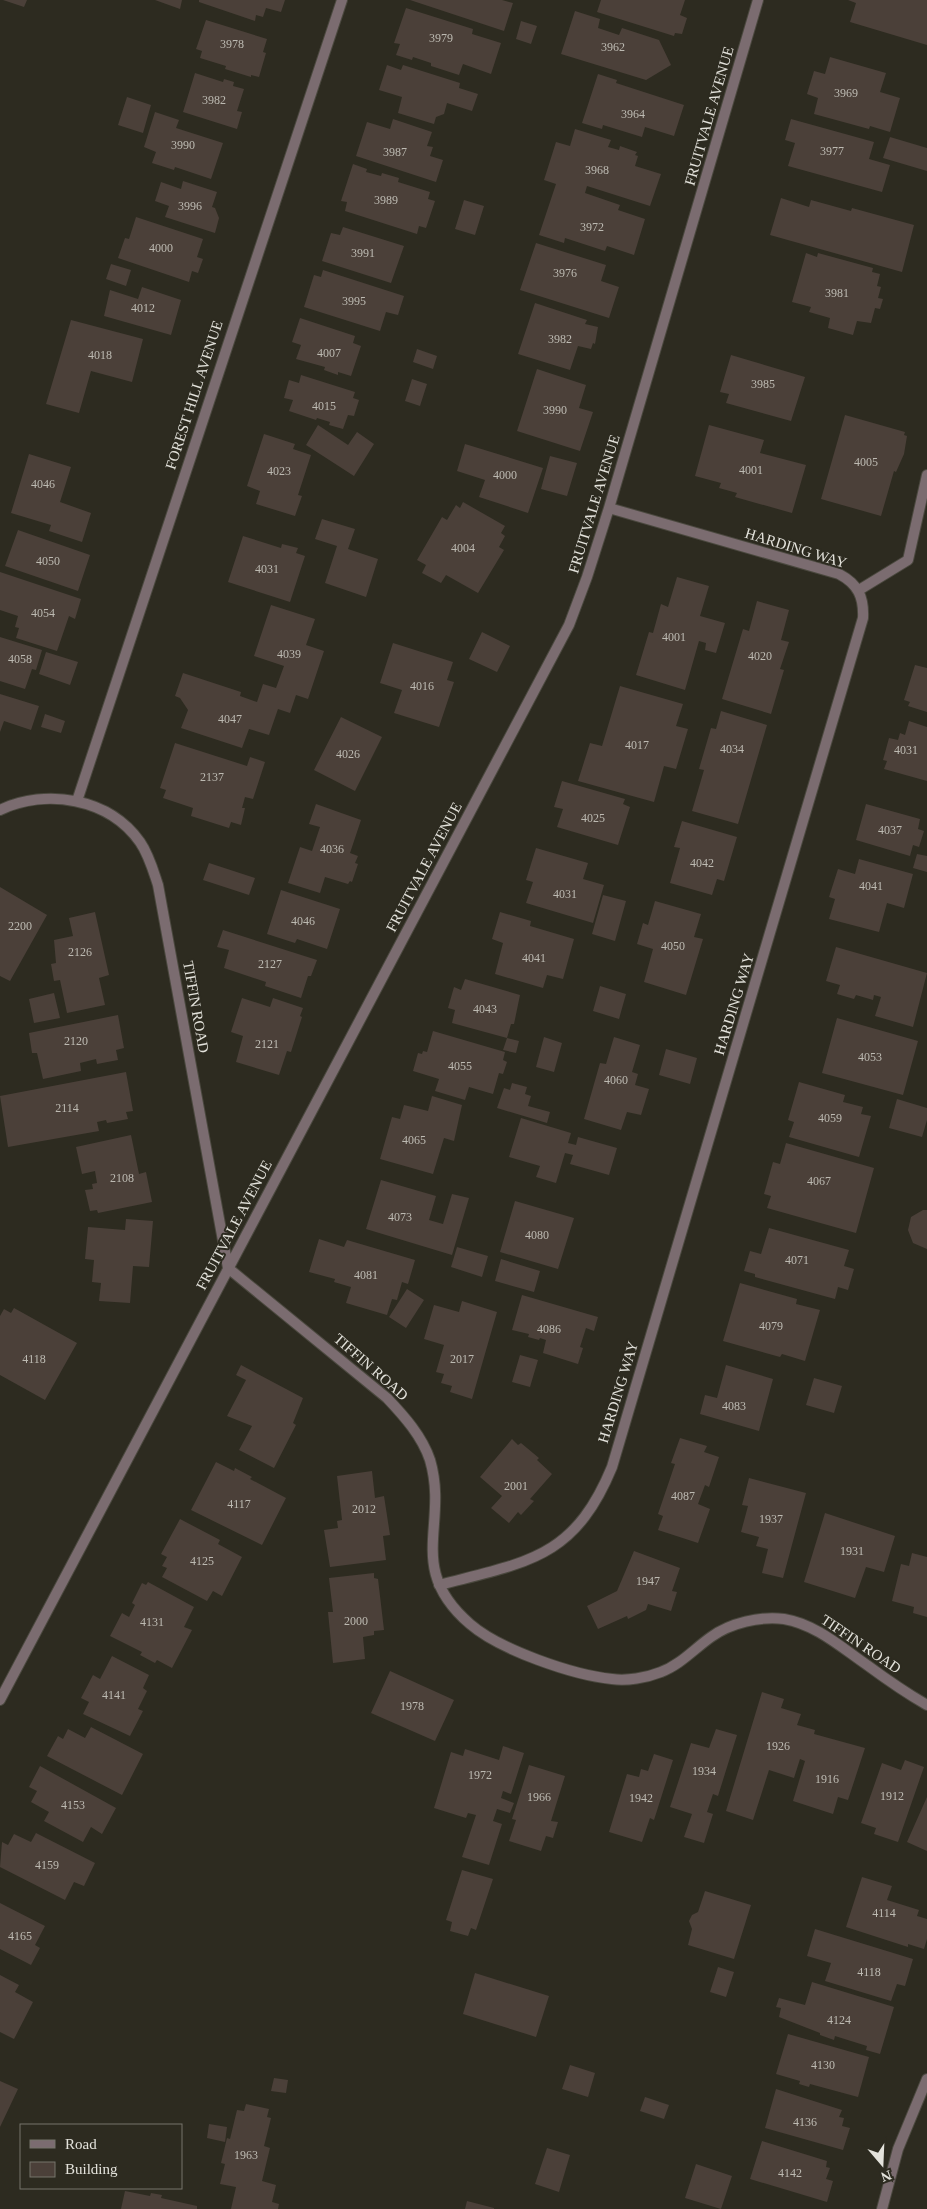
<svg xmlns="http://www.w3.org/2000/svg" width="927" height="2209" font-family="'Times New Roman',serif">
<rect width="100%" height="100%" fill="#2d2b20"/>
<path fill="#4b4039" d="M3,0H27L24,7Z
M155,0H182L180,9Z
M199,0H285L281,12L266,8L263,17L256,15L255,21L199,2Z
M410,0H502L513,3L504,31Z
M601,0H685L680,15L687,18L682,34L675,33L674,36L597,12Z
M848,0H927V45L850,22L856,3Z
M406,8L473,29L472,34L501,43L491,74L463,64L459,75L431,66V63L413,57L412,60L396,55L400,44L394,43Z
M575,11L600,19L598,28L619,35L622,28L659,40L671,65L646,80L561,54Z
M206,20L267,39L263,52L266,53L259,77L251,75V77L225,69L226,66L200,58L202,51L196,49Z
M521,21L537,26L531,44L516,39Z
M830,57L886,73L880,92L900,98L890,132L870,126L869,129L814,114L818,98L807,94L814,71L825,74Z
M387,65L401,70L403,65L460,83L459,88L478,94L472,111L447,103L444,114L436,117L434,124L398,113L402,97L379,90Z
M195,73L223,82L224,79L234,82L233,86L244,89L237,111L242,112L237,129L183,112Z
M598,74L617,80L616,83L684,105L674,136L645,127L642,137L603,125L602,129L582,123Z
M127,97L151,105L143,133L118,125Z
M155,112L179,120L176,128L223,143L211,179L175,167L174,170L152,163L156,152L144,147Z
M393,119L432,132L427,146L433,147L430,156L443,160L436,182L356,156L367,122L390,129Z
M791,119L874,142L869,159L890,165L882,192L788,166L795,143L785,140Z
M575,129L611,140L608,147L619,150L620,146L637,152L635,155L638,156L635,166L661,174L650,206L587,186L585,193L620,205L618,210L645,219L634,255L607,246L605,251L565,238L564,243L539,235L556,184L544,180L556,142L570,146Z
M890,137L927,148V171L883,158Z
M353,164L367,169L366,172L381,176L382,173L399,178L398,182L430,192L428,199L435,201L426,228L419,226L417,234L345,211L347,202L341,201Z
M183,181L217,192L212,207L215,208L219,218L215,233L165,217L169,206L155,201L161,182L181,189Z
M781,198L809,207L811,200L851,211L852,208L914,225L902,272L770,235Z
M464,200L484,206L475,235L455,229Z
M136,217L203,239L197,257L203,259L198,273L192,271L189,282L118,258L125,238L129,239Z
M343,227L404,246L391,283L322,261L331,233L340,235Z
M536,243L606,265L601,281L619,287L609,318L520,290Z
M806,253L817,257L818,253L873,268L872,272L880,274L877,286L881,287L878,298L883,299L880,309L875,308L871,323L857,321L853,335L828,328L830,318L809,312L811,307L792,302Z
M111,264L131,270L126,286L106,279Z
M323,270L404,296L398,315L386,312L380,331L304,307L314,275L321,277Z
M142,287L181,300L171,335L104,316L110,290L138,299Z
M535,303L587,320L585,324L598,327L595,344L593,343L591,349L578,346L570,370L518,354Z
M300,318L355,336L353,343L361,346L351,376L338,372V375L324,370L325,367L296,359L301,345L292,342Z
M71,320L143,339L132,382L91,371L79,413L46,404Z
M417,349L437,356L433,369L413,362Z
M731,355L805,377L791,421L726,403L729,394L720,392Z
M537,369L586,385L579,408L593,412L580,451L517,431Z
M301,375L355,392L353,398L359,400L354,416L348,415L343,429L329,425L330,422L317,418L316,420L289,411L293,400L284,398L289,380L299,383Z
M412,379L427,384L420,406L405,401Z
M845,415L905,432L904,435L907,436L904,454L896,472L894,471L881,516L821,499Z
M318,425L348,445L357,432L374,444L354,476L306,445Z
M709,425L764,440L760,453L806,465L792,513L735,497L737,493L719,488L721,483L695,476Z
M264,434L295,444L293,449L311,455L298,495L302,496L295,516L256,504L260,491L247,486Z
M465,444L543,468L528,513L479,497L485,480L457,471Z
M29,454L71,467L60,502L91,513L82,542L49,531L51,525L11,513Z
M550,456L577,463L567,496L541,489Z
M463,502L505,526L501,533L505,536L499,547L504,550L478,593L446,575L441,583L422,573L426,565L417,560L442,517L447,520L456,505L460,508Z
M322,519L355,529L348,549L378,559L366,597L325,583L337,546L315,539Z
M18,530L90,555L78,591L5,566Z
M243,536L281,548L282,544L298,548L296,553L305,556L290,602L228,582Z
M0,572L81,599L75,619L69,616L57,651L16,638L19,628L15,627L18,616L0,610Z
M677,577L709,586L700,616L725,623L716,653L705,650L706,643L699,641L685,690L636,675L649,632L653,633L661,604L668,607Z
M757,601L789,610L781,640L789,642L780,669L784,670L771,714L722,699L743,629L749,631Z
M271,605L315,619L306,645L324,651L308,699L296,695L290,713L278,709L269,735L249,729L242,748L181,728L188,710L180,698L175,696L183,673L241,692L240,696L257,702L263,684L276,688L284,666L254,656Z
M482,632L510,646L497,672L469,659Z
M0,637L42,650L36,670L32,669L25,689L0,681Z
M393,643L453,662L447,680L454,682L439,727L394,713L402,690L380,683Z
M46,652L78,662L70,685L39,674Z
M915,665L927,668V712L908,706L910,702L904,700Z
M620,686L683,704L676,726L688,729L676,769L664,766L654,802L578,781L590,743L602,746Z
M0,694L39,706L31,730L4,721L0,732Z
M721,711L767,725L738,824L692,811L704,770L699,769L711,728L716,729Z
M45,714L65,721L61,733L41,727Z
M341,717L382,737L355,791L314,770Z
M909,721L927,727V781L884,769L887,761L883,760L889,738L898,740L900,733L905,735Z
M175,743L247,766L250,757L265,762L253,799L245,797L242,808H245L241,825L231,822L229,828L191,816L193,808L163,798L166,790L160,788Z
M562,781L625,799L623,804L630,807L618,845L557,827L563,809L554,807Z
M316,804L361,820L350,853L358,856L355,863L358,864L352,882L350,881L348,884L325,877L320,893L288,883L300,847L312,851L320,827L309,824Z
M866,804L920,819L918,829L924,831L919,847L913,845L910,856L856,840Z
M682,821L737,837L724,881L717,879L712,895L670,883L680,848L674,847Z
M536,848L588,863L583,879L604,885L593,923L526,903L533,882L526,880Z
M917,854L927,856V872L913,868Z
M859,859L913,874L904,908L887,903L879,932L829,919L835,899L829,897L838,869L855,874Z
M209,863L255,878L249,895L203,880Z
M0,887L47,915L10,981L0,976Z
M281,890L340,909L327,949L297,939L295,943L267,934Z
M603,895L626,901L615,941L592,934Z
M655,901L701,914L694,937L703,939L686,995L644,982L653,949L637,944L643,923L648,925Z
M95,912L109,975L99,978L105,1005L67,1013L60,980L54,981L51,964L56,963L54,940L73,936L69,918Z
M500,912L531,921L530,926L574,939L563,979L547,975L543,988L495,974L503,943L492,939Z
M223,930L317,960L311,976H308L301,998L265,986L266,982L224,968L229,950L217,947Z
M836,947L927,973L913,1027L875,1016L881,997L874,995L873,1000L856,995L854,999L837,994L840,985L826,981Z
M465,979L520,995L514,1024H511L507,1038L452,1023L455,1010L448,1008L454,987L461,990Z
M600,986L626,994L619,1019L593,1011Z
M54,993L60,1018L34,1023L29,999Z
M242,998L270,1007L273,998L303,1008L300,1016L302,1017L291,1052L287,1051L279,1075L236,1062L243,1036L231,1032Z
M118,1015L124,1048L116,1050L118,1060L97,1064L96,1059L80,1063L81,1071L43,1079L37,1053H32L29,1033Z
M837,1018L918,1041L903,1095L822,1073Z
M433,1031L505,1052L503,1060L507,1062L503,1074L499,1073L493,1094L469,1087L465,1100L435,1091L439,1079L413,1071L418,1053L422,1054L423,1051L427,1052Z
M544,1037L562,1043L554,1072L536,1067Z
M614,1037L640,1045L632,1072L638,1074L635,1085L649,1089L641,1115L627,1112L621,1130L584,1119L600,1063L606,1064Z
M507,1038L519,1041L516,1053L503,1050Z
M666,1049L697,1058L690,1084L659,1075Z
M126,1072L133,1111L126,1112L128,1119L107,1123L106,1120L97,1122L99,1131L8,1147L0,1096Z
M799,1082L845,1095L843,1102L863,1107L861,1114L871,1116L859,1157L789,1137L794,1122L788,1120Z
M512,1083L527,1087L525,1094L531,1096L528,1106L550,1112L547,1123L497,1108L504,1088L510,1090Z
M432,1096L462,1105L454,1141L444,1138L433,1174L380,1159L392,1117L400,1119L404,1105L428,1111Z
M897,1099L927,1108V1120L922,1137L889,1128Z
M521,1118L571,1133L568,1143L576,1145L578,1137L617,1148L609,1175L570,1164L573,1155L565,1153L556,1183L536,1177L540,1166L509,1157Z
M131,1135L139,1174L146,1172L152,1202L98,1213L97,1210L90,1211L85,1190L93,1189L92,1184L97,1183L95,1171L82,1174L76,1147Z
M786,1143L874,1168L856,1233L767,1208L771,1196L764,1194L773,1162L780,1164Z
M381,1180L436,1196L429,1220L443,1224L452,1194L469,1198L452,1255L366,1229Z
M515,1201L574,1218L558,1269L500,1252Z
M923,1210H927V1249L913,1243L908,1230L911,1217Z
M126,1219L153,1221L149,1267L133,1266L130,1303L99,1301L101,1283L92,1282L94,1260L85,1259L88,1227L125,1230Z
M769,1228L849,1250L844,1266L854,1269L848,1290L838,1287L835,1299L755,1277V1274L744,1271L750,1251L761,1254Z
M319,1239L344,1247L347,1240L415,1260L408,1284L402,1282L397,1300L392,1299L387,1315L346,1303L351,1287L334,1282L335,1279L309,1272Z
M457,1247L488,1256L482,1277L451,1267Z
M501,1259L540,1271L534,1292L495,1281Z
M740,1283L797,1299L796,1304L820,1310L805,1361L782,1354L780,1357L723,1341Z
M407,1289L424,1300L406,1328L389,1317Z
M522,1295L598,1317L594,1331L586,1328L580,1347L583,1348L578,1364L543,1353L546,1340L540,1338L539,1340L528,1337L529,1334L512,1330Z
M462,1301L497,1312L472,1399L450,1392L452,1386L441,1383L444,1374L436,1372L444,1345L424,1339L434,1305L459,1312Z
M14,1308L77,1343L45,1400L0,1375V1316L4,1309L11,1313Z
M520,1355L538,1360L530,1387L512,1382Z
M241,1365L303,1398L293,1423L296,1425L274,1468L239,1450L252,1426L227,1416L246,1380L236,1375Z
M726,1365L773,1379L759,1431L700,1414L705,1395L717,1398Z
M814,1378L842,1386L834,1413L806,1405Z
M680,1438L707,1446L704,1452L719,1457L709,1487L705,1485L698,1504L710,1509L698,1543L658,1530L663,1516L658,1514L675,1464L671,1463Z
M512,1439L518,1445L521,1443L539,1458L537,1460L552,1474L530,1499L534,1501L521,1515L518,1512L509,1523L491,1508L502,1496L480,1477Z
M216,1462L234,1471L235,1468L252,1477L250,1479L286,1498L262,1545L191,1510Z
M372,1471L375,1498L384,1496L390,1535L383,1536L386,1560L330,1567L324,1530L338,1528L337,1521L342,1520L337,1476Z
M749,1478L806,1493L783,1578L762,1573L768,1549L756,1546L759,1537L741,1532L748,1506L742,1505Z
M825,1513L895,1536L884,1572L866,1567L855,1598L804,1582Z
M180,1519L220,1540L218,1544L242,1557L222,1596L213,1591L207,1601L162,1577L167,1568L162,1566L167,1557L161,1554Z
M634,1551L680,1568L672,1591L677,1592L671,1611L648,1604L646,1610L628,1619L627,1616L598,1629L587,1606L617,1591Z
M912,1553L927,1557V1617L913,1613L914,1607L892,1601L901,1564L909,1566Z
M374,1573V1578L378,1579L384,1630L374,1631V1635L363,1637L365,1659L333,1663L328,1612H333L329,1578Z
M148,1582L194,1607L184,1627L192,1630L172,1668L157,1660L155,1663L140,1655L142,1652L110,1636L122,1613L129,1617L135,1605L132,1603L142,1583L146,1585Z
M112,1656L149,1675L143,1688L147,1691L138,1709L143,1711L130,1736L83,1714L89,1702L81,1698L93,1675L100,1679Z
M390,1671L454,1700L435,1741L371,1713Z
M762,1692L784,1699L781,1708L801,1714L797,1725L815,1730L814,1734L865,1748L848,1800L838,1797L833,1814L793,1801L805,1761L800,1759L794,1778L769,1770L753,1820L726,1811Z
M91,1727L143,1754L122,1795L47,1756L58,1736L63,1739L68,1729L85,1738Z
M716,1729L737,1735L718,1796L713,1794L707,1812L713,1814L704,1843L684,1837L692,1814L670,1807L691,1743L709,1748Z
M503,1746L524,1753L511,1794L503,1791L501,1798L514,1803L510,1813L497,1809L493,1821L502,1824L489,1865L462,1857L476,1815L468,1813L466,1818L434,1808L451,1752L463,1756L465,1749L499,1760Z
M654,1754L673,1760L654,1820L650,1818L642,1842L609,1832L627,1774L639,1777L641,1769L648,1771Z
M905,1760L924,1767L898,1842L874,1834L876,1828L861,1823L882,1763L901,1770Z
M529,1765L565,1776L551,1821L558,1822L553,1838L546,1836L541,1851L509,1841L516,1820L512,1819Z
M40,1766L116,1808L102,1834L91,1827L83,1842L44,1821L49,1812L31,1802L37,1791L29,1787Z
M927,1797V1851L907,1842Z
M36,1833L95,1863L84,1886L74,1882L65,1900L0,1867L2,1842L8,1845L14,1834L31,1842Z
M462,1870L493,1879L476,1930L471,1928L468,1936L450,1931L452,1922L446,1920Z
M862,1877L892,1886L887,1900L919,1910L917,1916L927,1919V1939L924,1949L908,1944V1947L846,1927Z
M705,1891L751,1905L734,1959L688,1945L692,1929L689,1921L692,1915L698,1912Z
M0,1903L45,1926L35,1945L40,1948L31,1965L0,1949Z
M815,1929L913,1959L905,1986L897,1984L891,2001L825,1981L831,1963L807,1956Z
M718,1967L734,1972L726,1997L710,1992Z
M475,1973L549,1996L536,2037L463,2014Z
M0,1975L19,1985L15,1992L33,2002L14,2039L0,2032Z
M812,1982L894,2007L880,2054L866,2050L867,2046L835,2036L834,2040L820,2035V2033L779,2017L781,2008L776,2007L779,1998L805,2005Z
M788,2034L869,2057L858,2097L810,2084L809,2087L799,2084L800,2081L776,2074Z
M570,2065L595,2073L588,2097L562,2089Z
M274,2078L288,2080L286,2093L271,2091Z
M0,2081L18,2089L0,2127Z
M776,2089L842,2110L839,2117L844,2118L842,2126L850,2128L843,2150L765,2128Z
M645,2097L669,2105L664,2119L640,2111Z
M246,2104L269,2109L267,2117L271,2118L264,2146L270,2148L262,2181L276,2185L272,2202L279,2204L278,2209H231L236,2187L220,2184L225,2164L221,2163L227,2138L230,2139L237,2110L244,2111Z
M209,2124L227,2127L225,2142L207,2138Z
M762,2141L827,2161L826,2167L830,2168L826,2179L833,2181L827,2202L750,2179Z
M547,2148L570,2155L559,2192L535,2184Z
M696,2164L732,2176L721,2209L685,2198Z
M125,2191L150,2196L151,2193L162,2195L161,2198L197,2206V2209H121Z
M467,2201L494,2208V2209H465Z"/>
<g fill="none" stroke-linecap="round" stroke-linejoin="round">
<defs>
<path id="service" d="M859,590L908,560L927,475"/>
<path id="minor" d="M77,801L342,0
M0,810C46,788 109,798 140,842C149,855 153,870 158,885L228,1268L387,1398C404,1416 422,1436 430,1460C449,1525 405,1568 470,1624C500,1650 573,1675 612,1679C627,1681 646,1678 661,1672C680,1665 694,1649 711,1637C730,1623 760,1616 784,1619C815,1624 841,1647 867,1665C886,1679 906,1693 927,1705
M439,1585C527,1562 574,1559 612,1467L863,618C864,597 858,584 839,574L609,508
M0,1700L569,625L587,577L609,508L758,0
M882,2209L898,2149L927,2079"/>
</defs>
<use href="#service" stroke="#4a483e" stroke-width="12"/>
<use href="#minor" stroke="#4a483e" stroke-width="12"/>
<use href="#service" stroke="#7b6c70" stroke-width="10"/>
<use href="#minor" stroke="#7b6c70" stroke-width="10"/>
</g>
<g text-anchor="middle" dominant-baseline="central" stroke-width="4" stroke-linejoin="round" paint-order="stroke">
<g font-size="12" fill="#bdbab2">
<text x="441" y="38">3979</text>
<text x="232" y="44">3978</text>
<text x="613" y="47">3962</text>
<text x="846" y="93">3969</text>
<text x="214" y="100">3982</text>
<text x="633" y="114">3964</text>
<text x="183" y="145">3990</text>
<text x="832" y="151">3977</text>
<text x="395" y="152">3987</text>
<text x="597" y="170">3968</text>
<text x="386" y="200">3989</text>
<text x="190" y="206">3996</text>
<text x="592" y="227">3972</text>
<text x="161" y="248">4000</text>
<text x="363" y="253">3991</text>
<text x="565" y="273">3976</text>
<text x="837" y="293">3981</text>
<text x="354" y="301">3995</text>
<text x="143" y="308">4012</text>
<text x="560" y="339">3982</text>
<text x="329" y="353">4007</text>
<text x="100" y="355">4018</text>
<text x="763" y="384">3985</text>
<text x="324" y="406">4015</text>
<text x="555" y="410">3990</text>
<text x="866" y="462">4005</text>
<text x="751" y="470">4001</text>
<text x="279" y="471">4023</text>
<text x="505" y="475">4000</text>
<text x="43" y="484">4046</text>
<text x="463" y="548">4004</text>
<text x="48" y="561">4050</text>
<text x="267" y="569">4031</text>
<text x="43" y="613">4054</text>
<text x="674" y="637">4001</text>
<text x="289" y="654">4039</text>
<text x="760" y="656">4020</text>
<text x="20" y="659">4058</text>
<text x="422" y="686">4016</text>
<text x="230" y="719">4047</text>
<text x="637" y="745">4017</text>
<text x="732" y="749">4034</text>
<text x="906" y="750">4031</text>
<text x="348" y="754">4026</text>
<text x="212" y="777">2137</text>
<text x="593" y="818">4025</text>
<text x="890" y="830">4037</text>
<text x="332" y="849">4036</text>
<text x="702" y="863">4042</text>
<text x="871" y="886">4041</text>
<text x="565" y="894">4031</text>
<text x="303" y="921">4046</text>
<text x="20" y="926">2200</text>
<text x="673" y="946">4050</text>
<text x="80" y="952">2126</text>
<text x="534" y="958">4041</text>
<text x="270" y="964">2127</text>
<text x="485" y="1009">4043</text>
<text x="76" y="1041">2120</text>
<text x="267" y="1044">2121</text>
<text x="870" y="1057">4053</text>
<text x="460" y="1066">4055</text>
<text x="616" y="1080">4060</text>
<text x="67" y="1108">2114</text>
<text x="830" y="1118">4059</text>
<text x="414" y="1140">4065</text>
<text x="122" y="1178">2108</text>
<text x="819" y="1181">4067</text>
<text x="400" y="1217">4073</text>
<text x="537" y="1235">4080</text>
<text x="797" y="1260">4071</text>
<text x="366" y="1275">4081</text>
<text x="771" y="1326">4079</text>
<text x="549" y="1329">4086</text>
<text x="34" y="1359">4118</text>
<text x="462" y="1359">2017</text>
<text x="734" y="1406">4083</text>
<text x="516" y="1486">2001</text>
<text x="683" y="1496">4087</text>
<text x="239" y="1504">4117</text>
<text x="364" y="1509">2012</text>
<text x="771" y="1519">1937</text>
<text x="852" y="1551">1931</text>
<text x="202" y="1561">4125</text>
<text x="648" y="1581">1947</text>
<text x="356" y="1621">2000</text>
<text x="152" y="1622">4131</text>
<text x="114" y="1695">4141</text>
<text x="412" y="1706">1978</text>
<text x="778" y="1746">1926</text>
<text x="704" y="1771">1934</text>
<text x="480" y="1775">1972</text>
<text x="827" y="1779">1916</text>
<text x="892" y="1796">1912</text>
<text x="539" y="1797">1966</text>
<text x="641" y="1798">1942</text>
<text x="73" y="1805">4153</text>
<text x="47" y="1865">4159</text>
<text x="884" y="1913">4114</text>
<text x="20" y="1936">4165</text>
<text x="869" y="1972">4118</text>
<text x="839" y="2020">4124</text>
<text x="823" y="2065">4130</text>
<text x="805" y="2122">4136</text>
<text x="246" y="2155">1963</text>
<text x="790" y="2173">4142</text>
</g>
<g font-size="15" fill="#e3e2db" stroke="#2d2b20">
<text transform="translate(709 116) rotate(-74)">FRUITVALE AVENUE</text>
<text transform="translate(194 395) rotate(-72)">FOREST HILL AVENUE</text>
<text transform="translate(594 504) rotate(-73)">FRUITVALE AVENUE</text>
<text transform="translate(796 548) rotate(17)">HARDING WAY</text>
<text transform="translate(424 867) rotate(-62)">FRUITVALE AVENUE</text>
<text transform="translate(734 1004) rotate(-73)">HARDING WAY</text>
<text transform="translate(196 1007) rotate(80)">TIFFIN ROAD</text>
<text transform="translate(234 1225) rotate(-62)">FRUITVALE AVENUE</text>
<text transform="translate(371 1367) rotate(41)">TIFFIN ROAD</text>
<text transform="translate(618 1392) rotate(-73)">HARDING WAY</text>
<text transform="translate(861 1644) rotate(34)">TIFFIN ROAD</text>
</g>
</g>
<rect x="20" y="2124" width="162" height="65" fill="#2d2b20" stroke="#76746b"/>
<rect x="30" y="2140" width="25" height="8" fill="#7b6c70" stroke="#76746b"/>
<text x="65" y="2149" font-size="15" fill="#e3e2db">Road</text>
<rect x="30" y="2162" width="25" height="15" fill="#4b4039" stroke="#76746b"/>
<text x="65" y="2174" font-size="15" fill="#e3e2db">Building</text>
<g transform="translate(882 2164) rotate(161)" stroke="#2d2b20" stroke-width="4" paint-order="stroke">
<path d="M0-4L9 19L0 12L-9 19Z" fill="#e3e2db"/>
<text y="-8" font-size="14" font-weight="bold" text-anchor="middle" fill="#e3e2db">N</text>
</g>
</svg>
